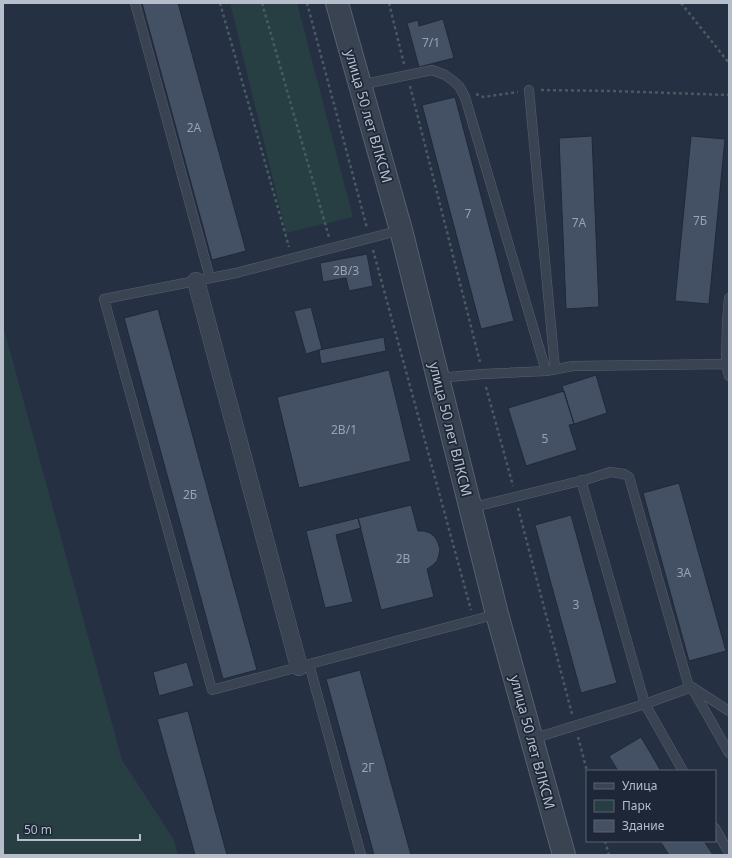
<svg xmlns="http://www.w3.org/2000/svg" width="732" height="858" font-family="'Noto Sans',sans-serif">
<rect width="100%" height="100%" fill="#253042"/>
<path fill="#273f43" d="M230,3H297L353,217L286,233Z
M3,333H5L122,760L173,838L178,855H3Z"/>
<path fill="#445064" stroke="#202939" d="M142,3H178L246,251L212,260Z
M443,19L454,58L419,67L407,23L418,20L419,26Z
M455,97L514,321L481,329L422,105Z
M592,136L599,307L566,309L559,138Z
M691,136L725,139L709,304L675,301Z
M367,254L373,286L349,291L346,278L323,282L320,263Z
M311,307L322,349L306,354L294,311Z
M158,309L257,670L223,679L124,318Z
M384,337L386,351L321,364L319,350Z
M389,370L411,461L299,488L277,397Z
M596,375L607,413L574,424L562,386Z
M564,391L574,424L569,425L577,450L526,466L508,408Z
M679,483L726,651L689,661L643,493Z
M411,505L418,531H424L430,533L435,537L438,543L440,549L439,555L437,561L433,565L427,569L434,597L381,610L358,518Z
M571,515L617,683L581,693L535,525Z
M358,518L361,528L336,535L353,602L325,608L306,531Z
M187,662L194,686L159,696L153,672Z
M360,670L411,855H374L326,679Z
M188,711L227,855H195L157,719Z
M641,737L661,771H618L609,756Z
M660,841H704L713,855H669Z"/>
<g fill="none" stroke-linecap="round" stroke-linejoin="round">
<defs>
<path id="service" d="M135,3L210,278
M360,85L432,70L445,75L452,80L459,86L465,97L546,371
M529,90L555,369
M401,230L236,273L104,299L212,690L497,614
M729,298L727,322L726,364L729,376
M438,378L483,374L546,371L573,366L729,364
M581,480L645,704L683,771
M470,508L588,479L610,472L624,474L629,477L689,687H692L729,711
M309,664L361,855
M692,688L729,753
M532,739L645,704L692,687
M715,828L729,853"/>
<path id="minor" d="M196,281L299,667"/>
<path id="tertiary" d="M337,3L401,230L497,614L564,855"/>
</defs>
<use href="#service" stroke="#57606f" stroke-width="10"/>
<use href="#minor" stroke="#57606f" stroke-width="18"/>
<use href="#tertiary" stroke="#57606f" stroke-width="24"/>
<path stroke="#455c60" stroke-width="2.5" stroke-dasharray="3 3" stroke-linecap="butt" d="M220,3L289,247
M262,3L329,237
M307,3L367,228
M389,3L404,64
M681,3L729,63
M410,86L480,362
M541,90L610,91L729,95
M476,94L483,97L518,92
M373,250L471,610
M486,387L513,486
M518,508L572,714
M578,737L587,771
M605,841L609,855"/>
<use href="#service" stroke="#394352" stroke-width="9"/>
<use href="#minor" stroke="#394352" stroke-width="17"/>
<use href="#tertiary" stroke="#394352" stroke-width="22"/>
</g>
<g text-anchor="middle" dominant-baseline="central" stroke-width="3.5" stroke-linejoin="round" paint-order="stroke">
<g font-size="12" fill="#9aa2b2">
<text x="431" y="42">7/1</text>
<text x="194" y="127">2А</text>
<text x="468" y="213">7</text>
<text x="700" y="220">7Б</text>
<text x="579" y="222">7А</text>
<text x="346" y="270">2В/3</text>
<text x="344" y="429">2В/1</text>
<text x="545" y="438">5</text>
<text x="190" y="494">2Б</text>
<text x="403" y="558">2В</text>
<text x="684" y="572">3А</text>
<text x="576" y="604">3</text>
<text x="368" y="767">2Г</text>
</g>
<g font-size="14" fill="#b6becc" stroke="#1e2737">
<text transform="translate(369 116) rotate(74)">улица 50 лет ВЛКСМ</text>
<text transform="translate(451 429) rotate(76)">улица 50 лет ВЛКСМ</text>
<text transform="translate(533 742) rotate(75)">улица 50 лет ВЛКСМ</text>
</g>
</g>
<rect width="732" height="858" fill="none" stroke="#b6becc" stroke-width="8"/>
<rect x="586" y="770" width="130" height="72" fill="#1e2737" stroke="#5b6373"/>
<rect x="594" y="783" width="20" height="6" fill="#394352" stroke="#5b6373"/>
<text x="622" y="790" font-size="12" fill="#b6becc">Улица</text>
<rect x="594" y="800" width="20" height="12" fill="#273f43" stroke="#5b6373"/>
<text x="622" y="810" font-size="12" fill="#b6becc">Парк</text>
<rect x="594" y="820" width="20" height="12" fill="#445064" stroke="#5b6373"/>
<text x="622" y="830" font-size="12" fill="#b6becc">Здание</text>
<path d="M18 834v6h122v-6" fill="none" stroke="#b6becc" stroke-width="2"/>
<text x="24" y="834" font-size="12" fill="#b6becc" stroke="#1e2737" stroke-width="3" paint-order="stroke">50 m</text>
</svg>
